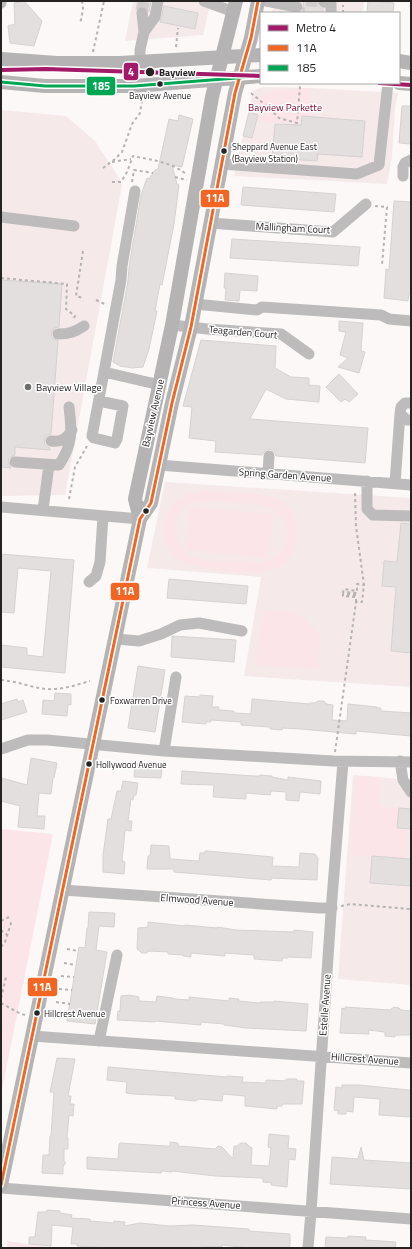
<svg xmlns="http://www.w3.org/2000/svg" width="412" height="1249" font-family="'Titillium Web',sans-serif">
<rect width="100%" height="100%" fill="#fcf8f8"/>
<path fill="#f5e9ea" d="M133,1H211L203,35L125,41Z
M274,1H364L363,13H272Z
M264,87L310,88L398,93L395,107L392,157L387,184L234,176L252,95L255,90Z
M1,110L66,116L95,141L118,176L122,185L65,495L1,496Z
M165,482L411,498V687L244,676L261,577L147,568Z
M353,775L411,780V985L338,979Z"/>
<path fill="#fbe5e8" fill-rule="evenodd" d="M296,88H310L309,116H301L300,125L297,128L294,124L257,121L258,114L252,112C260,94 263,91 283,90C288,90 292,91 296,88Z
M206,491C224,492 264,492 279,499C303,512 302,549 283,565C277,569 270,571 263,572C246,574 189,570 177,559C159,544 160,510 180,498C189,493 197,492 206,491ZM202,501C220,502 259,501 274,510C290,519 292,544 277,556C270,562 260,563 251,562C237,561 206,562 194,557C172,548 167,515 190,504C193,502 198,502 202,501Z
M190,507L273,514L269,558L186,550Z
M264,609L298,613L320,634L318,669L255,665Z
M362,776L380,777L378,806L399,808L397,828L404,829L407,831L405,859L350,855L356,781L357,778Z
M1,829L53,834L1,1095Z
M8,1241L55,1248H7Z"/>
<path fill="#e3dfdf" stroke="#d6d2d2" d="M24,1L42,21L34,46L10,43L8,26L15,24L14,3Z
M138,1H151L149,12L144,6H141L136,9Z
M303,1H317L319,7L323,9V13H302L304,8Z
M368,1L394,3L393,13H367Z
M164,6L198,13L195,29L160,22Z
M402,106H411V144L399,143Z
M249,112L258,115L252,138L243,136Z
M179,115L193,119L182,167L172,165L177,184L179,185L174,224L162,285L160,284L155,311H157L149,349L143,367L132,368L120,366L113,362L128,281L129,267L141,195L147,178L149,179L155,170L158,169L169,119L178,121Z
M302,116L365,121L362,157L318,154L317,161L272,158L275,124L301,125Z
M243,187L336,194L334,212L241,205Z
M394,201L411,202V294H409L408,301L384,298L386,269L389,270Z
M232,239L360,247L358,266L230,258Z
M225,273L258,276L257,291L240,290L239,301L225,300L226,288H224Z
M1,280L62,284L59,327L54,328L51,334L52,338L58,341L51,434L47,435L44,440L45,445L50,448V450L15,447V455L9,458L8,461L11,468L1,467Z
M339,321L363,323L361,351L365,352L359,373L338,367L348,358L340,355L346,332L339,331Z
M201,340L276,346L275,368L291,377L309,378V385L320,386L319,402L286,399L266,389L250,419L368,428L365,463L276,456L275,453L270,449L266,450L262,455L215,452L216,441L189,438L192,407L183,406Z
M339,374L358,394L349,402L345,399L341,402L326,387Z
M401,523L411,524V653L391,651L396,587L382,586L384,561L397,562Z
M1,554L74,560L65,673L1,667V645L27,648V655L43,657L51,571L18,568L14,613L1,612Z
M169,579L248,586L246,604L167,598Z
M172,636L236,640L234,662L171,657Z
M138,666L165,670L155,732L128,728Z
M55,693L71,694V705L68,704L67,716L42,714L43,700L54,701Z
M200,695L213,696L212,707H219V710L234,711V713L251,714L252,699L310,704V703H315L318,701H324L326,704L333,705L332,720L347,721L348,704L377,707V708H381V711L411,713V736L356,731V734L301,729L282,728V730L270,729V727L241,725V722L211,720V722H206V724L182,722L185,696L200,697Z
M17,699L18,702L23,700L27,712L1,720V704Z
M31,758L57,763L54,778H53L51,794L39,793L37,816H45L44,829L18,827L20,806L1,801L2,778L27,785Z
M135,764L162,766L161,778L134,777Z
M182,771L254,776H259L260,775L272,776V777L288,780V777L321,781L320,794L300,792L299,801L286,800V792L271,791L270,795L246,793V799L213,797L214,785L181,784Z
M123,781L138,783L136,795H134L133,800L131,799L128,821H132L131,831L125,830L122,861L125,862L124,874L103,872V855L108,819H111L117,791H121Z
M399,808L411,809V829L397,828Z
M151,845L169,846L170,859L199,861L200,853H205V851H207L273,857L272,866L299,867L300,853L315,854L318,858L317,880L272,878L271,880L174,872V869H147L148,856H150Z
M372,856L411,859V886L370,883Z
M89,912L115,913L114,927L99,926L96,950L107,952L95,1024L67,1021L79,947L85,948L87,928H88Z
M148,922L185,926V925L217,928V927L236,930L294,932V930L313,932L311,958L288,957V958H283L282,961L254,959V955L225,953V956L191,953V957L183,956V955L168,954V952L149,951L146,953H142L137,949L138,928L148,927Z
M129,995L139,997V1001L156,1002L157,996L173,998L174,999L189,1000V997L229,1001V998L239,999L238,1001L260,1003V1002H274V1001L308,1004L306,1031L246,1028L224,1025V1024L201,1022V1025L155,1021V1022L117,1020L118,1011H120L121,996Z
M345,1007L390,1010L394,1007L399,1008L401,1010L411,1011V1035H395V1037L385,1036V1032L368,1030L369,1034L340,1033L342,1008L345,1009Z
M57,1058L75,1059L68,1096H71L70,1104H74L73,1116L69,1115L67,1137L68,1138V1149H64V1161L66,1163L63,1166V1174L42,1173L43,1155H49L50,1136H51L54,1092H50Z
M108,1067L227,1077V1076L243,1077L242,1082L266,1083V1080L286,1081V1079H297V1081H304L302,1104H282V1106H277V1109L245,1106V1096L223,1094L222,1101L199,1099L195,1101L175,1099V1096L133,1094L126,1093L127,1082L107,1080Z
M342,1085H359L409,1090L411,1092V1117L379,1115L380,1099L354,1097L353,1112L346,1111V1114H338V1111L334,1110L336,1087L342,1088Z
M269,1134L289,1136L288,1148L296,1149L295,1160L289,1159L287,1187L271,1185L272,1183L263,1182V1178L215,1176L172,1171V1172L162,1171L161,1173L87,1169V1157L118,1159L119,1144L120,1143L166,1146H170V1142L178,1143V1146L192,1147L215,1149L218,1146L222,1147L233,1159L234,1146H237L241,1143H246L250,1147L252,1148L251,1165L269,1166L271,1148L268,1147Z
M361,1147L364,1160L411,1163V1189L330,1184L332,1157L358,1159Z
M47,1210L60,1211V1213L72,1215L71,1218L90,1219V1221L114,1223V1221L125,1222L124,1226L140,1223L170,1226L193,1225L249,1229V1231L290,1234V1246L288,1248H250L222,1245V1247L200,1246V1248H111L77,1246V1244H71L73,1227L52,1225L51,1246L29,1244V1237H35L38,1212H46Z
M348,1236L366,1237L365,1240L396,1242L395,1248H325L326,1237L348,1238Z"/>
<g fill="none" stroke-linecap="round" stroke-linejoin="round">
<path stroke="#d1cdcd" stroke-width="11" stroke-dasharray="11 5.5" stroke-linecap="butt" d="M306,1L324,2
M142,13L144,1
M302,13H305"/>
<path stroke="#b5b3b3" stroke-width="2" stroke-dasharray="3 3" stroke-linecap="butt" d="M343,13V5
M80,21L81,20L83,9L82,1
M176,47L178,28
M93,52L104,1
M251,93L269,108L279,118L297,123L300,86
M112,162L131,159
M103,168L115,159L122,152L132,124L140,113L142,100
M175,177L187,180
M112,182H121L127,172L133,156C151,160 173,162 187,175
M132,182L134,170L153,173
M375,206L387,207L382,265
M83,251L76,296L83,298
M1,278L67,284L66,309L75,316L72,320
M96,300L107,305
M69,499L75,467L87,446
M356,602V597L343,596V594L356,595L357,593L343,592L344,589L357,591V584L364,585
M1,680C17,681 32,688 47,689C62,690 76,685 90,681
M335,752L356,602H362L364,585L356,526L355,492
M341,906L351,904L411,909
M1,921L9,917
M1,930L7,935
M1,947L5,942L12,920
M67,949L78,951
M64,963L76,965
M61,976L74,977
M59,989L72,990
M1,998L6,977
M56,1002L70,1004
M1,1003L19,1013L25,1015
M53,1014L68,1016"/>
<path stroke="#bdbbbb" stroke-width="11" d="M204,1L234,12
M266,1L297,7
M324,2L331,3V13
M1,3V1
M142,13L144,32
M140,61V50L144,32L155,17L158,1
M221,164L357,174L379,165L388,83
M403,176V167L405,163L411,160
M1,217L74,226
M210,223L333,232L366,204
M195,304L257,310L262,307L381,315L389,319L411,321
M172,325L207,329L281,334L309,354
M58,334C69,334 75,332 84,326
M104,372L121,280L122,266L135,191
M99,401L123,406L117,439L115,443L94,438L92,436L104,372L160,385
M400,414L407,420H411
M51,441C62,442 66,439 72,430
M15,462L59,465C73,444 72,431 69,407
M159,465L411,485
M268,474L269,456
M367,481V509L373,515L411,516
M395,483L400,414L401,407L405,403H411
M1,507L140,519
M43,510L49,465
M89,582L96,576L100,562L103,516
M116,639L139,641L161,634L180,625L199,623L242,631
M1,749L28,740H47L164,751L333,761L411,762
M164,751L176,677
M400,761L403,780L411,792
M63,890L319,908H332
M32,1036L411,1063
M99,1041L117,955
M1,1188L411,1219
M308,1248L311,1212L332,898L343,762"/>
<path stroke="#b5b3b3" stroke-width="14" d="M1,59L57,63H120L261,55
M399,61L411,63
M1,82L45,86H134L261,76
M399,83L411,84
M140,519L135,499L172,325L212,97L236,1
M1,1185L140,519L151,503L172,403L191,327L235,93L251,38L258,1"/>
<defs>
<path id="bus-1" d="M1,1185L140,519L151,503L172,403L191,327L235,93L251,38L258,1"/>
<path id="bus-2" d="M1,82L45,86H134L261,76"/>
</defs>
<use href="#bus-1" stroke="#fff" stroke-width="6"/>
<use href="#bus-2" stroke="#fff" stroke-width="6"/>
<use href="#bus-1" stroke="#f26522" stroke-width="3"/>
<use href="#bus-2" stroke="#00a651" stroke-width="3"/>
<defs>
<path id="metro-1" d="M1,70L46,69L261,76
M379,83L411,85"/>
</defs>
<use href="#metro-1" stroke="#fff" stroke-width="7"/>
<use href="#metro-1" stroke="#a21a68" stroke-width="4"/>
</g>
<g fill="#252222" stroke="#fff" stroke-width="1.5">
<circle cx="150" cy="72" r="5"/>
<circle cx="160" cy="84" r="3.5"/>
<circle cx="224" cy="151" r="3.5"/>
<circle cx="146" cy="511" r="3.5"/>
<circle cx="102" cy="700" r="3.5"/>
<circle cx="89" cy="764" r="3.5"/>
<circle cx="37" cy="1013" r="3.5"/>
</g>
<circle fill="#706d6d" stroke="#fff" stroke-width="1.5" cx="28" cy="387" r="4"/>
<g text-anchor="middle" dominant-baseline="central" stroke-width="3" stroke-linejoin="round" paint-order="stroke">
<g font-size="9" fill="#252222" stroke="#fff" text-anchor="start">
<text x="160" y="95" text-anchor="middle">Bayview Avenue</text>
<text x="232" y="146">Sheppard Avenue East<tspan x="232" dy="12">(Bayview Station)</tspan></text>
<text x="110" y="700">Foxwarren Drive</text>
<text x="96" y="764">Hollywood Avenue</text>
<text x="44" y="1013">Hillcrest Avenue</text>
</g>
<g font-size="10" font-weight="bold" fill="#252222" stroke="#fff" text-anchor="start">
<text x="159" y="72">Bayview</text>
</g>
<g font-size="10" fill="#7b042e" stroke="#fff">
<text x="285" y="107">Bayview Parkette</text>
</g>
<g font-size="10" fill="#252222" stroke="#fff">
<text transform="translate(293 228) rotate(3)">Mallingham Court</text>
<text transform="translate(243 332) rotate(5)">Teagarden Court</text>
<text transform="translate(153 413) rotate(-77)">Bayview Avenue</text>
<text transform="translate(285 475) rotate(4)">Spring Garden Avenue</text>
<text transform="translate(197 900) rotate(4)">Elmwood Avenue</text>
<text transform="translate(325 1005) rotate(-86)">Estelle Avenue</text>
<text transform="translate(365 1059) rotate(4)">Hillcrest Avenue</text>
<text transform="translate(206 1203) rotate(4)">Princess Avenue</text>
</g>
<g font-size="10" fill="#252222" stroke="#fff" text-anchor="start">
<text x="36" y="387">Bayview Village</text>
</g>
</g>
<g stroke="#fff" stroke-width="1.5">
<rect x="123" y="62" width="16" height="19" rx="4" fill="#a21a68"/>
<rect x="86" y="76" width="30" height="20" rx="4" fill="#00a651"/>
<rect x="200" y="189" width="30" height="19" rx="4" fill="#f26522"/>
<rect x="110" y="582" width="30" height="19" rx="4" fill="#f26522"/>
<rect x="27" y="977" width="31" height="20" rx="4" fill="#f26522"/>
</g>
<g font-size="11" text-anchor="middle" font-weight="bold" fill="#fff">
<text x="131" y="76">4</text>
<text x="101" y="90">185</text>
<text x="215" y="202">11A</text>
<text x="125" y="595">11A</text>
<text x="42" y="991">11A</text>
</g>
<rect width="412" height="1249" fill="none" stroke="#252222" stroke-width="4"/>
<rect x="260" y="12" width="140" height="72" fill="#ffffff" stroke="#a8a7a7"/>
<rect x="268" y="25" width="20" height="6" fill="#a21a68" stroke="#a8a7a7"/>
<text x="296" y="32" font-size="12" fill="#252222">Metro 4</text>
<rect x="268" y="45" width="20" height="6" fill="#f26522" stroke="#a8a7a7"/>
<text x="296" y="52" font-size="12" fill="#252222">11A</text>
<rect x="268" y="65" width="20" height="6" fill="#00a651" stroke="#a8a7a7"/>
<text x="296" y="72" font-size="12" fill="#252222">185</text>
</svg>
